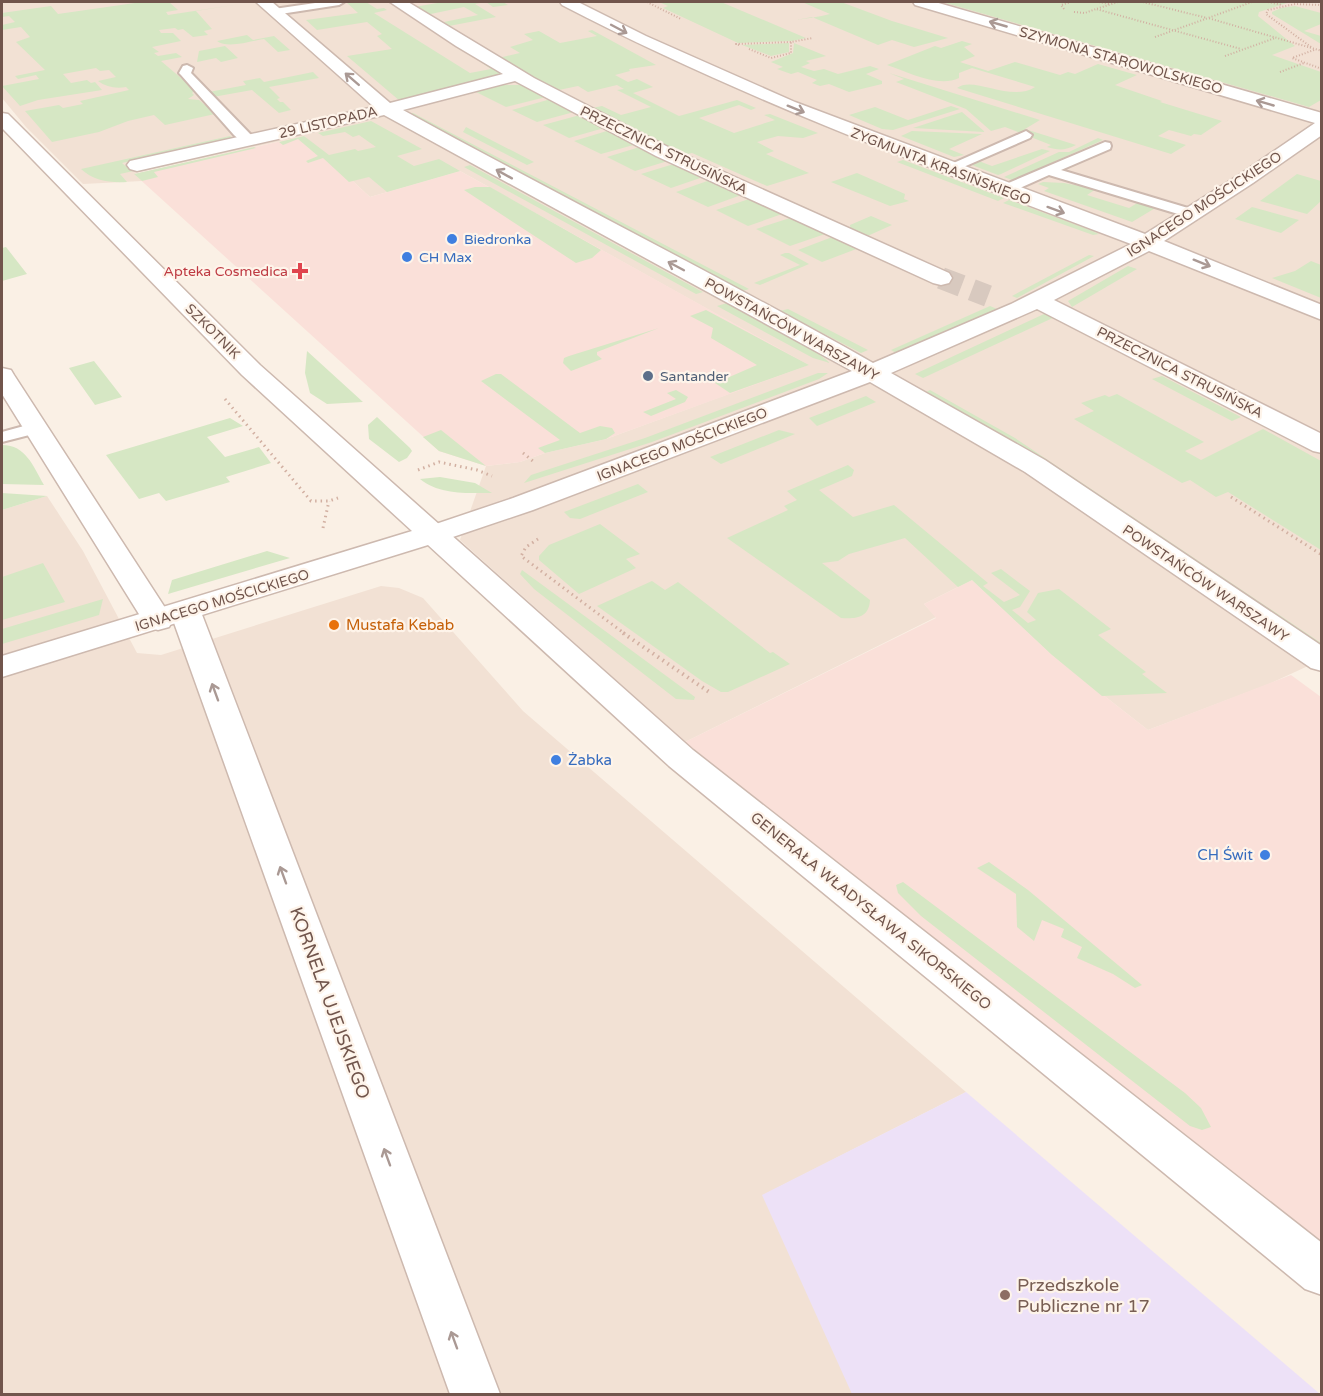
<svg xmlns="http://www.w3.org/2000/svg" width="1323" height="1396" font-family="'Varela Round',sans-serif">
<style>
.residential{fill:#f2e1d4}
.commercial{fill:#fae0d9}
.education{fill:#ede1f7}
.green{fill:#d6e7c4}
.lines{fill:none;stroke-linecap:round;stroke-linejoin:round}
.minor-tunnel{stroke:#d8c9bf;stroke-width:22;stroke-dasharray:22 11;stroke-linecap:butt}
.service-casing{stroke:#cdb9af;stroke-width:4}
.minor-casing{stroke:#cdb9af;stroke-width:3}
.tertiary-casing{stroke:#cdb9af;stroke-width:3}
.path-far2{stroke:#d2b0a2;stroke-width:2;stroke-dasharray:1 2;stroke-linecap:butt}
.path-far1{stroke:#d2b0a2;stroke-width:3;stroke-dasharray:1.5 4;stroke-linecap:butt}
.path{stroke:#d2b0a2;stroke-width:4;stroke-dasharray:1.5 4.5;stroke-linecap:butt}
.service{fill:#fff;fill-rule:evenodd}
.minor{fill:#fff;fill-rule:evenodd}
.tertiary{fill:#fff;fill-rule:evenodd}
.oneway{stroke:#aa9994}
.shop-dot{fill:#3f7fe0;stroke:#fef4ea;stroke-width:2}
.health-dot{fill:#e0444e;stroke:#fef4ea;stroke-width:2}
.service-dot{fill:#5c6f8a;stroke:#fef4ea;stroke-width:2}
.food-dot{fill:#e8710a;stroke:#fef4ea;stroke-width:2}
.education-dot{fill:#8d6e63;stroke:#fef4ea;stroke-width:2}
.labels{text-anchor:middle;stroke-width:4.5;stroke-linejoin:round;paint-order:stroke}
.far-street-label{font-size:14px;fill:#71554c;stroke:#fef4ea}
.far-shop-label{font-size:14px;fill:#366cbe;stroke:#fef4ea;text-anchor:start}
.far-health-label{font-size:14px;fill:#be3a42;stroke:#fef4ea;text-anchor:end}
.far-service-label{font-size:14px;fill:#4e5e75;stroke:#fef4ea;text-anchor:start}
.food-label{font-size:15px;fill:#c56008;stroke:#fef4ea;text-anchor:start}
.shop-label{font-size:15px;fill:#366cbe;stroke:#fef4ea;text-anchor:start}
.street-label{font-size:15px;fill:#71554c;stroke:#fef4ea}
.near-street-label{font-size:18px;fill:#71554c;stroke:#fef4ea}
.near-education-label{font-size:18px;fill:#785e54;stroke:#fef4ea;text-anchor:start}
</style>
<rect width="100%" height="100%" fill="#faf0e5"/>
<path class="residential" d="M2,2H1321V660L1269,684L1148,730L1052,655L972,580L924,604L936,617L685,742L460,540L486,466L520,462L545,453L606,439L808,365L460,171L370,197L304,136L135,173L142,181L83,184L26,127L2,98Z
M47,496L83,551L137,653L161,655L381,586L399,588L423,598L523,711L966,1092L763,1195L871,1394H2V510Z"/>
<path class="commercial" d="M304,136L370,197L460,171L809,365L606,439L545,453L520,462L486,466L439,451L134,174Z
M972,580L1052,655L1148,730L1291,675L1321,697V1248L685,742L936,618L924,604Z"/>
<path class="education" d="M966,1092L1320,1394H852L762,1195Z"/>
<path class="green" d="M142,2H169L178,10L166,12L168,15L240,4L196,11L212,29L204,31L208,35L193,37L183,29L178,30L175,28L159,30L161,33H173L181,41L152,47L159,52L154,53L158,56L176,53L182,57L161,61L195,90L192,93L194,95L188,99L199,100L215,114L165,125L154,115L128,121L99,132L52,142L25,111L59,105L63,108L83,104L80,101L129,90L126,87C116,89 106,87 98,81L116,77L109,70L100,71L96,68L63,74L71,83L87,80L91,83L95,82L102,90L38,100L20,106L2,86L39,79L36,75L18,79L15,76L45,70L16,42L30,37L21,27L2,30V25L15,22L9,16L2,17V13L51,6L58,14Z
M346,2H366L377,9L384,8L387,10L374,13L470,73L491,69L475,58L479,57L502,71L498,76L400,101L347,56L392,49L377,36L382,34L367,22L317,30L306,20L358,13Z
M443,2H503L508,5L493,7L486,2L475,4L496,17L449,26L444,22L478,15L464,7L426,15L414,7Z
M659,2H721L806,38L792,41L738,43L663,8L668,6Z
M802,2H841L892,21L948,38L914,47L892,40L878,45L812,17L796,20C807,18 819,17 830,14Z
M942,2H1290L1259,12L1258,16L1295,46L1272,55L1321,72V100L1309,107Z
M1295,6L1321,13V24L1304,31L1321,36V44L1272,14V12L1281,8Z
M592,30L656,65L629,69L630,71L615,75L628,82L637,79L653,87L633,93L679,116L737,100L756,108L751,110L739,105L699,118L734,133L775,120L764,115L770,114L818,133L803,138L778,136L757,142L774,151L766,154L809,173L767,186L692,153L680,156L592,108L602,106L621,115L651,107L617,90L624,89L617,85L588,92L578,86L554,91L498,58L520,53L510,47L533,40L524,34L539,31L560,43L597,36L588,31Z
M247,35L253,40L274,36L290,50L278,52L264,39C250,41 228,49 217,41Z
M962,41L972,44L964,47L975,56L960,62L988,71L1015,62L1060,75L1068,72L1075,74L1098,64L1137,75L1115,85L1162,101L1160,102L1222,121L1201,135L1194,134L1191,136L1169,130L1158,136L1186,145L1171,154L957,88C973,75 1011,103 1035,87L972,68L959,73V78C938,88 908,72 887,65L935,46L941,48Z
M789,43V52L771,56L742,45Z
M794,43L826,56L806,61L810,63L801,67L814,71L824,69L838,74L870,66L879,69L866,74L882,81V84L849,92L829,84L820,86L812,83L817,80L798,72L791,74L777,69L783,67L771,62L793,53Z
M225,46L238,58L221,62L216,58L197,62L199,51Z
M313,72L319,78L269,87L280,98L277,99L280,102H283L291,110L279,113L252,90L213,97L209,92L246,85L243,81L260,78L264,82Z
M889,73L1040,120L1025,129L1076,145C1066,150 1059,151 1047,147L1051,145L1005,127L991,131L966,109L896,82L904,79Z
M502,85H523L546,97L506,107L476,92Z
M551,99L574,112L537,122L512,110Z
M951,106L960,109L893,130L882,129L849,115L875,107L908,120Z
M962,112L985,132L913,128Z
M413,113L749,289L743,291L406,115Z
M580,115L604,128L569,138L543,125Z
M371,121L422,149L397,156L414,166L439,159L460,171L387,192L369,177L349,182L323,158L308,163L306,161L318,156L298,139L283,145L279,142L304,136L329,155L355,149L358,151L376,147L359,135L353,137L345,132L323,136L318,133Z
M466,127L534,162L527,165L463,132Z
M610,130L637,144L601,154L574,141Z
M912,131L982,134L949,149L964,155L954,157L901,136Z
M230,136L233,138L122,163L130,170L245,144L249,145L120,174L127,182C110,183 94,181 81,169Z
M1098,138L1103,140L1020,177L1012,180L1004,177L1059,152H1069Z
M643,146L671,160L635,171L607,157Z
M254,147L256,148L154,172L158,177L142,181L134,174Z
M1042,149L1050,151L1001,174L998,175L969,164L976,160L992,166Z
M903,160L1004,198L998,201L897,162Z
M677,163L706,176L671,188L641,174Z
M470,165L699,290L703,292L696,294L464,167Z
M857,173L905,194L904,199L909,201L890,206L831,182Z
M1297,174L1321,181V201L1307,214L1260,201Z
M713,179L744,194L708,207L676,192Z
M1043,182L1064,183L1096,189L1087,195L1129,208L1139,202L1157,207L1132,222L1044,191L1049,188L1038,184Z
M475,187H490L601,250L592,258L576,263L464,190Z
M752,198L785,213L748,226L716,210Z
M1009,200L1090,230L1099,234L1093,235L1003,203Z
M1252,207L1299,220L1281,233L1235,219Z
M871,216L892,225L863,238L851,232L850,225Z
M793,217L828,233L790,246L756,229Z
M835,236L859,248L822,262L798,250Z
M6,247L27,274L2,281V248Z
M785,253H789L809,264L760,285L754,283L800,265L780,255Z
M1089,255L1094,256L1017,298L1012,296Z
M1311,261L1321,265V298L1272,278L1295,271Z
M1128,266L1137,269L1072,307L1068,301Z
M727,303L819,354L830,363L813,358L717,306Z
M990,306L997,309L898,354L891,350Z
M788,309L868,350L861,353L780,311Z
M706,310L809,365L730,393L706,377L717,372L727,378L757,365L711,338L713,328L690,316Z
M1044,314L1057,316L923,378L915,374Z
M659,328L597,352V355L602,359L571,371L563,363L564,358L569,356Z
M307,351L363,402L327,404L310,393L305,373Z
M94,361L122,397L95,405L69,368Z
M818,373H828L819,379L652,442L524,483L531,475L645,438Z
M496,374H501L580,433L600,426L612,428L615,433L606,439L545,453L538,448L560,440L481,381Z
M1162,376L1241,417L1232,421L1152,379Z
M676,390L688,397L685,402L651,416L643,412L676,399L667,393Z
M930,390L1015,438L1321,643V652L924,393Z
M1117,394L1204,442L1185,451L1201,460L1263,429L1321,461V550L1228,492L1216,497L1190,480L1182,483L1074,419L1094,411L1081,403L1105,395L1109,397Z
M866,396L876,402L817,426L809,418Z
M377,417L410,448L412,451L407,458L399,462L369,439L368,425Z
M230,418L243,426L207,437L225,457L259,447L271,463L226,477L230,482L166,501L159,493L139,499L106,455Z
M441,430L486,466L439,451L423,437Z
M779,430L795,434L721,464L710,457Z
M2,445C26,445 33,466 44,485L2,484Z
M848,465L854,470L852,476L819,490L853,517L894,505L988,583L983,586L1004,602L1020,595L991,573L1001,569L1030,591L1020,607L1012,610L1028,623L1036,620L1027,612L1038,593L1059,589L1111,629L1098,635L1146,672L1142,674L1167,693L1102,696L1052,655L972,580L958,587L905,538L849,554L838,561L822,563L870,600C869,618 856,619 841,618L727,538L788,510L784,506L797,500L787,491Z
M440,477L475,483L492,493C468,493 439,495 420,479Z
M638,484L648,492L580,519L570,518L564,512Z
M2,493L47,496L2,510Z
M600,524L640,554L626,559L636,568L579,594L539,560V556L549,545Z
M267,551L290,558L168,594L172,580Z
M43,563L65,602L2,620V577Z
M522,570L695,697L694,700L676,699L534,589L520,574Z
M652,581L665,590L678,582L770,653L773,652L790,664L728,692H721L702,681L597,606Z
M103,599L99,615L2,644V629Z
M989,862L1028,890L1142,985L1135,988L1113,974L1077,958L1082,947L1061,937L1064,929L1042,920L1034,941L1017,927L1016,894L977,868Z
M903,882L1185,1093L1201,1108L1211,1127L1202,1130L1190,1126L921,916L898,893L896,885Z"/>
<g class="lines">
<path class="minor-tunnel" d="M941,278L988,296"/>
<defs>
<path id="service" d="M322,2H344L339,5L274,15L269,12L274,9Z
M187,65L193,68L191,73L253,137L254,140L253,143H243L234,135L181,75L179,73L183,66Z
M1026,131L1032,135L1030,138L952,172H942L940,169Z
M1105,142L1110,143L1111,146L1110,149L1061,170L1198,211L1200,214L1198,217H1188L1049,175L1009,193H999L997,190L999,187Z
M35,423L41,424L44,428L41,432L2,442V432Z"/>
<path id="minor" d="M256,2H272L390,103L503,74L456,46L390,2H408L534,78L670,148L949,273L952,278L949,283L941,285L933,283L656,156L515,81L403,110C559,196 718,275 873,363L1011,304L1131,244C938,171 745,100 562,5L560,2H578L646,36L795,102L1145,234L1239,175L1315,123L915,5L913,2H935L1322,113V135L1253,183L1164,241L1322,305V320L1149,251L1054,300L1322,434V453L1313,451L1037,309L891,373L1045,460L1322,646V671L1311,668L1025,472L870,382L533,510L444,540L434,543L424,540L420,534L424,528L513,498L852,371L384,115L137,171L130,169L127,165L130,161L374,107Z
M2,368L11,370L14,375L173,620L171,612L175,605L186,603L197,605L201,612L500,1394H450L173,620L169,627L158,630L147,627L2,394Z"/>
<path id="tertiary" d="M2,113L8,114L260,365L693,750L1322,1243V1295L1305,1289L669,766L428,545L2,677V656L412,531L242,375L2,128Z"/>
</defs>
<use href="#service" class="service-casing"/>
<use href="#minor" class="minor-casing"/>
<use href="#tertiary" class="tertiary-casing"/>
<path class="path-far2" d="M647,2L681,19
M1099,2L1109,4
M1118,2L1096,9L1241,49
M1143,2L1207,18
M1252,2L1208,18L1322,51
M1268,2L1282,5
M1064,9L1061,5L1071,2
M1074,12L1085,13L1096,9
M1155,37L1208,18
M739,45L736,44L791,42
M1311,47L1266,14L1268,10L1295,4L1322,5
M749,49L771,58L791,53V42L813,38
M1314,50L1292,58L1322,69
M1225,56L1275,38
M1280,72L1304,63"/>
<path class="path-far1" d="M225,399L311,501H329L338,498
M523,453L534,462
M418,470L439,462L477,470L492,476
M1231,497L1322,555
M323,528L329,501
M538,539L526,547L521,556L625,634"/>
<path class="path" d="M623,633L712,694"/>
<use href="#service" class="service"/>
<use href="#minor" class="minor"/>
<use href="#tertiary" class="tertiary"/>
</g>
<defs><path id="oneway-shaft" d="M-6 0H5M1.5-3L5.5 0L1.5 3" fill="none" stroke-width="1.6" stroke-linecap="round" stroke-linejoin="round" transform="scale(1.5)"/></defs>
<g class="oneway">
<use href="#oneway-shaft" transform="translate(998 24) rotate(-164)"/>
<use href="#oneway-shaft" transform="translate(619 29) rotate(28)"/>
<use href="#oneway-shaft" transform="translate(352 79) rotate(-139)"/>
<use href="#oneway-shaft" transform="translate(1265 103) rotate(-164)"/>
<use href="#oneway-shaft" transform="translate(796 109) rotate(22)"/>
<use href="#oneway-shaft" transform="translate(504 174) rotate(-151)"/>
<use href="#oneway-shaft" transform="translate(1056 210) rotate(20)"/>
<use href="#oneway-shaft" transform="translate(1202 263) rotate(22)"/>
<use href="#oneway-shaft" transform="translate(676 266) rotate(-152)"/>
<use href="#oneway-shaft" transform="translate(215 692) rotate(-110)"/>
<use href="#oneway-shaft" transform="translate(283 875) rotate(-110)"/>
<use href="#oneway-shaft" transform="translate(387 1157) rotate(-110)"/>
<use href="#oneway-shaft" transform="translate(454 1340) rotate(-110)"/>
</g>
<g class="shop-dot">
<circle cx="452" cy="239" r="6"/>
<circle cx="407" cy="257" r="6"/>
<circle cx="556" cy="760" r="6"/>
<circle cx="1265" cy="855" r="6"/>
</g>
<path class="health-dot" d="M297 262h6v6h6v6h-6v6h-6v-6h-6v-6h6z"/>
<circle class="service-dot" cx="648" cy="376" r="6"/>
<circle class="food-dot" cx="334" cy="625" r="6"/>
<circle class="education-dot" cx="1005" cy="1295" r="6"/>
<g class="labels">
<g class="far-street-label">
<text transform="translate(1121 60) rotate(16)" y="5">SZYMONA STAROWOLSKIEGO</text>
<text transform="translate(328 122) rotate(-13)" y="5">29 LISTOPADA</text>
<text transform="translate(664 150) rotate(26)" y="5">PRZECZNICA STRUSIŃSKA</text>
<text transform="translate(941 166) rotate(21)" y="5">ZYGMUNTA KRASIŃSKIEGO</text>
<text transform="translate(1204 204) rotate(-33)" y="5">IGNACEGO MOŚCICKIEGO</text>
<text transform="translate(792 329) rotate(29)" y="5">POWSTAŃCÓW WARSZAWY</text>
<text transform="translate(213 331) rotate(45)" y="5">SZKOTNIK</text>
<text transform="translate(1180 372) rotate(27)" y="5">PRZECZNICA STRUSIŃSKA</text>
<text transform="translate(682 444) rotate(-21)" y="5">IGNACEGO MOŚCICKIEGO</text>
<text transform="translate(1206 583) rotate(34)" y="5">POWSTAŃCÓW WARSZAWY</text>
<text transform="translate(222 600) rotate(-17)" y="5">IGNACEGO MOŚCICKIEGO</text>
</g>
<g class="far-shop-label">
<text x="464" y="244">Biedronka</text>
<text x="419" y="262">CH Max</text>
</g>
<g class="far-health-label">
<text x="288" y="276">Apteka Cosmedica</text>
</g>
<g class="far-service-label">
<text x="660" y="381">Santander</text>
</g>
<g class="food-label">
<text x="346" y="630">Mustafa Kebab</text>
</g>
<g class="shop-label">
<text x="568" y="765">Żabka</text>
<text x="1253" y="860" text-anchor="end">CH Świt</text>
</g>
<g class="street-label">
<text transform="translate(871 911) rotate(39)" y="5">GENERAŁA WŁADYSŁAWA SIKORSKIEGO</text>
</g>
<g class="near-street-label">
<text transform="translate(330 1003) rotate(70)" y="6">KORNELA UJEJSKIEGO</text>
</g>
<g class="near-education-label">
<text x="1017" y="1291">Przedszkole<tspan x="1017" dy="21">Publiczne nr 17</tspan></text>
</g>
</g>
<rect width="1323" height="1396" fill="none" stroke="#71554c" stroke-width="6"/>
</svg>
